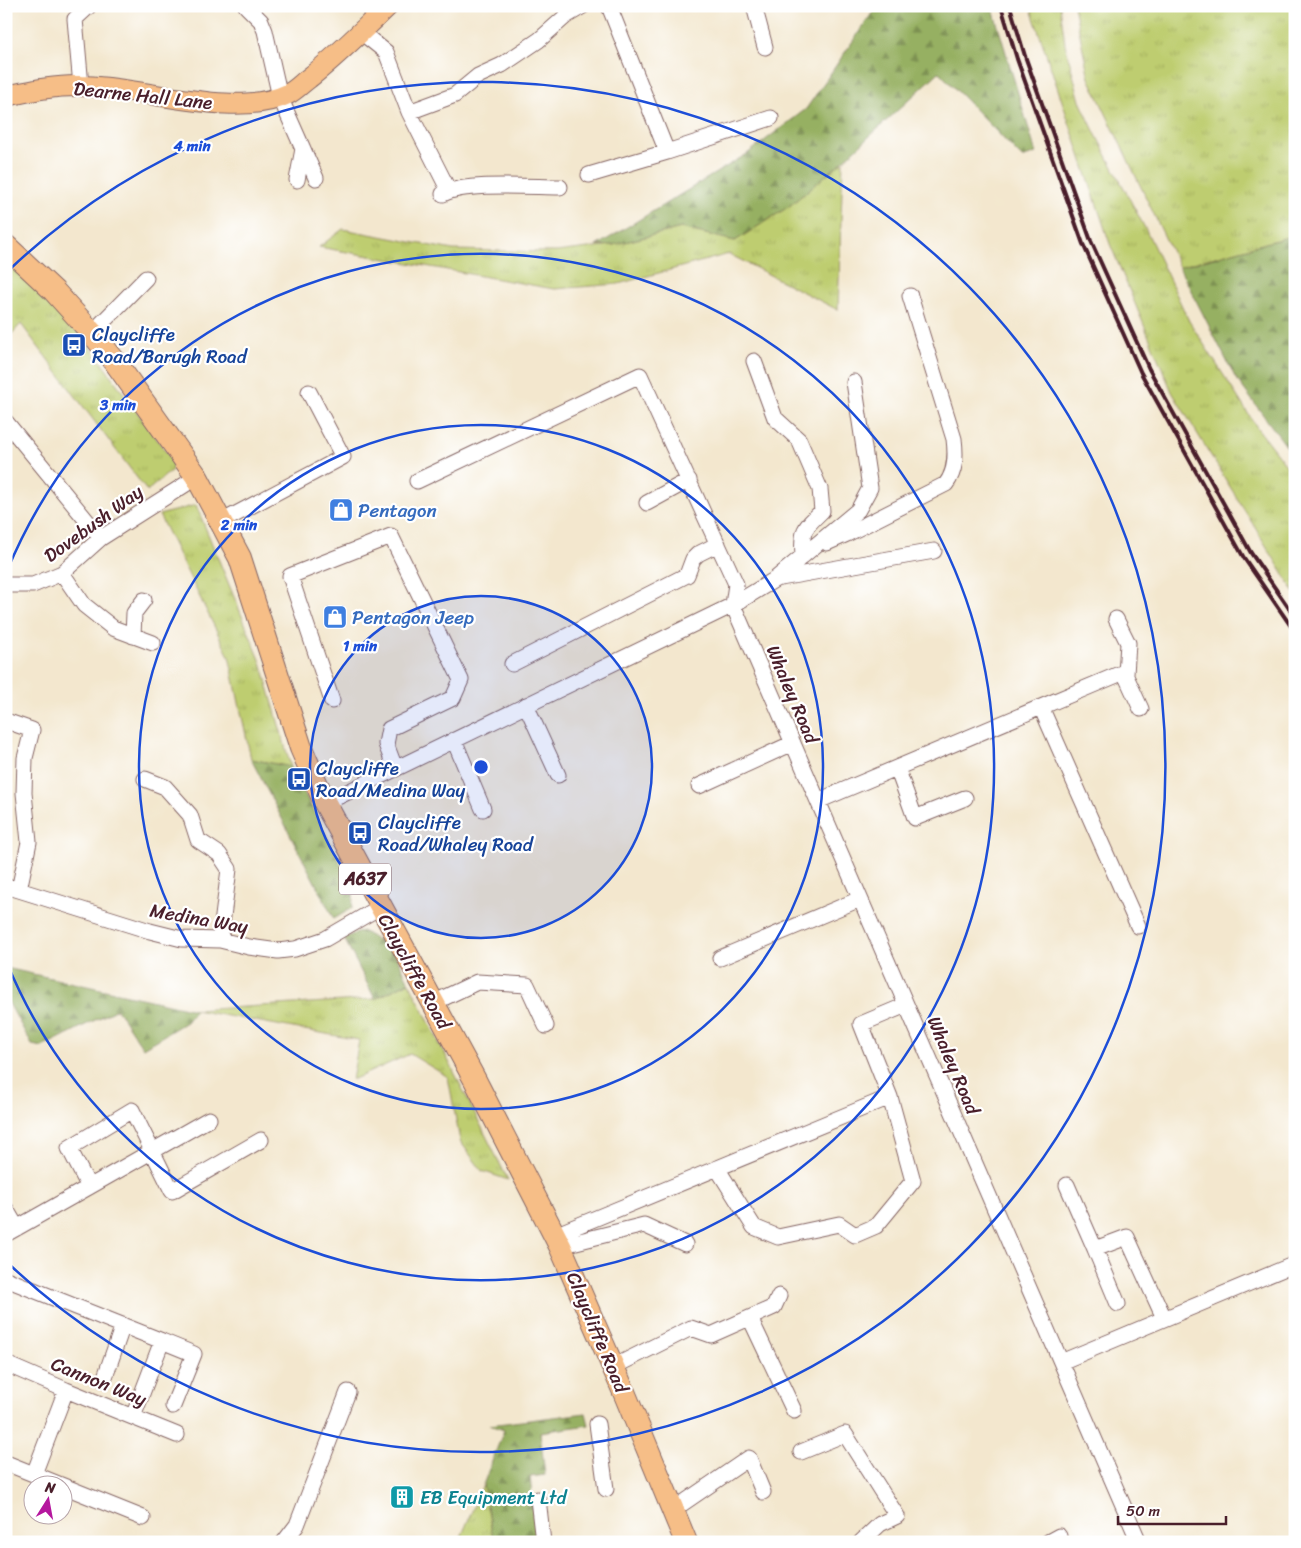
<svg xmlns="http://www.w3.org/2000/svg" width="1301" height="1548" font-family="Sriracha,sans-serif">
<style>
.grass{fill:url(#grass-tufts);stroke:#84764d}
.forest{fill:url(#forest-firs);stroke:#706846}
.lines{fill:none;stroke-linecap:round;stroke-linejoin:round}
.minor-casing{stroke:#856564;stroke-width:17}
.major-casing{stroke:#856564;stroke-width:22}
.highway-casing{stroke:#856564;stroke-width:24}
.minor{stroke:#fff;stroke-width:15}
.major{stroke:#f6be87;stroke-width:20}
.highway{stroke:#f6be87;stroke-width:22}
.rail{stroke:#4a1f2b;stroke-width:4}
.ring{fill:none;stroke:#1d4ed8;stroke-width:2.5}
.labels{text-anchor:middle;stroke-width:4.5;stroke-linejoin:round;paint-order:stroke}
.shield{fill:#fff;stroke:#80626b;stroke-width:1}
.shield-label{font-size:18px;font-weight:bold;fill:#4a1f2b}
.street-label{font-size:19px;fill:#4a1f2b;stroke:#fff}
.transit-label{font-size:19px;fill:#164399;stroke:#fff;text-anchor:start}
.shop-label{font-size:19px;fill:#366cbe;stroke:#fff;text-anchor:start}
.culture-label{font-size:19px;fill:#0d838f;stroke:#fff;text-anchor:start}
.centre{fill:#1d4ed8;stroke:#fff;stroke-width:2.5}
.ring-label{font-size:15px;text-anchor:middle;font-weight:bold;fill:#1d4ed8;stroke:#fff;stroke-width:4.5;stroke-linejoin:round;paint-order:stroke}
</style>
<defs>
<pattern id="grass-tufts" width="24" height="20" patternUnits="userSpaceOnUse" patternTransform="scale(1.25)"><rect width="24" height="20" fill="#becd6f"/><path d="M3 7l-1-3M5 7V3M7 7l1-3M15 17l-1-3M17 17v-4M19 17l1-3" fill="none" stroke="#a5b060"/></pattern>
<pattern id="forest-firs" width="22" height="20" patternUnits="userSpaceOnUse" patternTransform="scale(1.25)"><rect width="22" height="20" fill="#96b062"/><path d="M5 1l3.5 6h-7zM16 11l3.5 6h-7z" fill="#7c8f51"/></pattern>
</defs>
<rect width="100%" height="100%" fill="#fff"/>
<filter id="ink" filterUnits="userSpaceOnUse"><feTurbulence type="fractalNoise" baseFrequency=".02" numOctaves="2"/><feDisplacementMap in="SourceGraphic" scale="10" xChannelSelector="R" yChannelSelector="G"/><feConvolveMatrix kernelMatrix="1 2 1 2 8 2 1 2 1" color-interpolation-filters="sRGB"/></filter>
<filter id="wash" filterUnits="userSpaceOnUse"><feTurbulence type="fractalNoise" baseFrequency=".0096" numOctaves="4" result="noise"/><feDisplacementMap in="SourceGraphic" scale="20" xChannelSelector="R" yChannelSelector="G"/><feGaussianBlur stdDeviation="1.12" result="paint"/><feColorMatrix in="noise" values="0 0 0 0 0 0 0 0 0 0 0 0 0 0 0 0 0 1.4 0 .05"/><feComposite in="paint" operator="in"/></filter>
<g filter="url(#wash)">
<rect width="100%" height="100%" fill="#f3e7ce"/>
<path class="grass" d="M1030,6H1060L1065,44L1080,101L1095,133L1147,232L1189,321L1258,429L1295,477V593L1172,392L1110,244Z
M1074,6H1295V235L1179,267L1089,78Z
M843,161L838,310L729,254L618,284L554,289L319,247L343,229L453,250L556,252L613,245L681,228L735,241L788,207Z
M6,258L49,297L90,347L172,460V470L147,491L21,324L6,340Z
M196,505L261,662L291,767L251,759L229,656L159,515Z
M409,982L508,1180L482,1171L460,1141L448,1077L410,1054L352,1080L359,1040L195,1010L375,999Z
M483,1485L494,1542H459Z"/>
<path class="forest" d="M877,6H992L1036,153L1022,158L939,72L843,161L788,207L735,241L681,228L613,245L596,246L747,154L806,109Z
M1295,235V458L1235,377L1179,267Z
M251,759L291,767L354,889L352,908L334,919Z
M362,931L393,949L409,982L375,999L344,938Z
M6,968L195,1010L186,1022L143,1048L117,1009L42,1047L32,1045L6,998Z
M586,1413L589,1425L540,1432L545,1475L530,1477L537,1542H494L483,1485L504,1430L489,1425Z"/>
</g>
<g filter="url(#ink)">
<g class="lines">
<defs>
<path id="minor" d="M246,6L261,21L265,31L280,97L303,149L297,180
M609,6L667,152
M754,6L765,47
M361,32L386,52L409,112L455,95L478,76L502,65L539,40L566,16L583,6
M81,86L75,19L89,6
M409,112L449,191
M303,149L316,178
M589,175L667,152L771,118
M443,194C466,182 531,187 560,187
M92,333L146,278
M754,361L775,418L799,440L820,489L822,511C804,528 801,530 803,556
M6,422L101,538
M417,481L640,375L736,584L733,605L1139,1542
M647,503L689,480
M221,522L343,457L309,392
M827,543L847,534L946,484C956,471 956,455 954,439L910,296
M62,573L84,605L113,628L153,643
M775,579L934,551
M6,585H33L62,573L101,538L197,477
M1116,619L1128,643L1126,674L1124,672
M133,636L134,613L144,600
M512,664L687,575L693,559L698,554L718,544
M332,701L290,576L391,536L461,680L453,698L389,729L386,744L395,768
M526,705L558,775
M1041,707L1138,926
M6,721L32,730L25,758L24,793L29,842L19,890
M454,740L483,809
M897,768L915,818L965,798
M145,779L165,787L190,815L198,840L219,854L229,869L220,940
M699,786L793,743
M818,801L1124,672L1141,709
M325,803L733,605L774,580L858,510L870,488L854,382
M6,886L150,931L182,939L220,940L249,947L278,951L295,949L325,939L380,907
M720,958L860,899
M433,1003L477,982L527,985L546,1026
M717,1168L754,1227L778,1237L839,1224L855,1235L876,1226L913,1181L890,1097
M1067,1185L1095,1249
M89,1187L69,1148L132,1110L172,1191L261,1140
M6,1209L17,1228
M6,1234L209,1119
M555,1235L890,1097L861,1024L906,1005
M560,1246L644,1225L685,1244
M6,1279L162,1341L133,1417
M1118,1304L1095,1249L1127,1237L1164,1318
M750,1318L794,1411
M162,1341L194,1354L173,1406
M1061,1362L1295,1264
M6,1364L66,1390L177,1435
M613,1367L691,1328L711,1335L774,1307L779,1296
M104,1380L123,1325
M597,1424L606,1489
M801,1452L845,1434L897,1516L880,1524L861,1542
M6,1463L143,1518
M34,1474L66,1390
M538,1499L543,1542
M673,1510L749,1458L763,1492
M284,1542L297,1525L348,1392
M1048,1542L1059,1536"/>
<path id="major" d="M6,96C30,91 57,85 81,86C140,86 235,120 288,94C296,90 302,83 309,78C337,56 362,31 388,6"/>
<path id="highway" d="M6,246L54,291L92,333L113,359L197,477L240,558L301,748L325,803L475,1080L560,1246L624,1392L686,1542"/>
</defs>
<use href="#minor" class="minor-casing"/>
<use href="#major" class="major-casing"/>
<use href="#highway" class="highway-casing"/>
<use href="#minor" class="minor"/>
<use href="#major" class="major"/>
<use href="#highway" class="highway"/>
<path class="rail" d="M1001,6L1017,59L1083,244L1141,373L1244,558L1295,632
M1010,6L1025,56L1091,241L1149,369L1251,553L1295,617"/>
</g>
</g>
<circle cx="481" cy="767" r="171" fill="#1d4ed8" fill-opacity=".12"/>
<g class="ring">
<circle cx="481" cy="767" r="171"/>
<circle cx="481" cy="767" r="342"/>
<path d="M7 571A513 513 0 1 1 7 963"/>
<path d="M9 270A685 685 0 1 1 9 1264"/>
</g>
<defs>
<symbol id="bus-square" viewBox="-11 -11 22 22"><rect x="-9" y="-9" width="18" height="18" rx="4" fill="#1a4fb4" stroke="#fff"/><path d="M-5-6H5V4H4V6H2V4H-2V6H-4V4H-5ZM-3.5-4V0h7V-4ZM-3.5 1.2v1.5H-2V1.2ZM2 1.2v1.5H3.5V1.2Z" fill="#fff"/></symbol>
<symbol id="shop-square" viewBox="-11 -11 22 22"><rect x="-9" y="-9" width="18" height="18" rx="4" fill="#3f7fe0" stroke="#fff"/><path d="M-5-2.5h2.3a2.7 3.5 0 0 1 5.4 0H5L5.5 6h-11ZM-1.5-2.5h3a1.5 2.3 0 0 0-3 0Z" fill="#fff"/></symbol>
<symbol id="building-square" viewBox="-11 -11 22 22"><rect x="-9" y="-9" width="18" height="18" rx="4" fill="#0f9aa8" stroke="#fff"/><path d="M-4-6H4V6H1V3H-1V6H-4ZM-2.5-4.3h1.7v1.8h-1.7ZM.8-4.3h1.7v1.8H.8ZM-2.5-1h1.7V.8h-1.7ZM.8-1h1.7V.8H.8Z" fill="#fff"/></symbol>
</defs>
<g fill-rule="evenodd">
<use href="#bus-square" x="60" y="331" width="28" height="28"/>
<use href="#shop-square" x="327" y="496" width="28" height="28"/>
<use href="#shop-square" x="321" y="603" width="28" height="28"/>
<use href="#bus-square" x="285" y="765" width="28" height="28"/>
<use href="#bus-square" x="346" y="819" width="28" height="28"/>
<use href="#building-square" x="388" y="1483" width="28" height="28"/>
</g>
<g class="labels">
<rect class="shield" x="339" y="863.5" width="52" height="31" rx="4"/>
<g class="shield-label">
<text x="365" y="885">A637</text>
</g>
<g class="street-label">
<text transform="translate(143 95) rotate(6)" y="7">Dearne Hall Lane</text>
<text transform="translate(93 523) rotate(-36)" y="7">Dovebush Way</text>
<text transform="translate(793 694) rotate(67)" y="7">Whaley Road</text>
<text transform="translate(199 918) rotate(10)" y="7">Medina Way</text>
<text transform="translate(415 971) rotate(61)" y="7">Claycliffe Road</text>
<text transform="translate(954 1065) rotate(67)" y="7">Whaley Road</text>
<text transform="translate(598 1332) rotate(67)" y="7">Claycliffe Road</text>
<text transform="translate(99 1381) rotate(22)" y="7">Cannon Way</text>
</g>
<g class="transit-label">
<text x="92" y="341">Claycliffe<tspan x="92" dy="22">Road/Barugh Road</tspan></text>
<text x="316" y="775">Claycliffe<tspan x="316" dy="22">Road/Medina Way</tspan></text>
<text x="378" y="829">Claycliffe<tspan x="378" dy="22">Road/Whaley Road</tspan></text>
</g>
<g class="shop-label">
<text x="358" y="517">Pentagon</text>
<text x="352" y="624">Pentagon Jeep</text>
</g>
<g class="culture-label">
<text x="420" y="1504">EB Equipment Ltd</text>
</g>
</g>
<circle cx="481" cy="767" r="8" class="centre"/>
<g class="ring-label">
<text x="192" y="151">4 min</text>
<text x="118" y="410">3 min</text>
<text x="239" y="530">2 min</text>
<text x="360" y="651">1 min</text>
</g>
<rect width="1301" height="1548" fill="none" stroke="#fff" stroke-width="25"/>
<g transform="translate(48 1500) rotate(11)"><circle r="24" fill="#ffffff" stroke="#b7a5aa"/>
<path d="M0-4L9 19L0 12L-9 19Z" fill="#b5179e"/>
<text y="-8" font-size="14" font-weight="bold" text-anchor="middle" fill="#4a1f2b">N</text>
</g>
<path d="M1118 1516v8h108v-8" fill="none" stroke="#4a1f2b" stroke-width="2.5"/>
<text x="1126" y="1516" font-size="15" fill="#4a1f2b" stroke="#ffffff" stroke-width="4" paint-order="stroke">50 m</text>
</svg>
